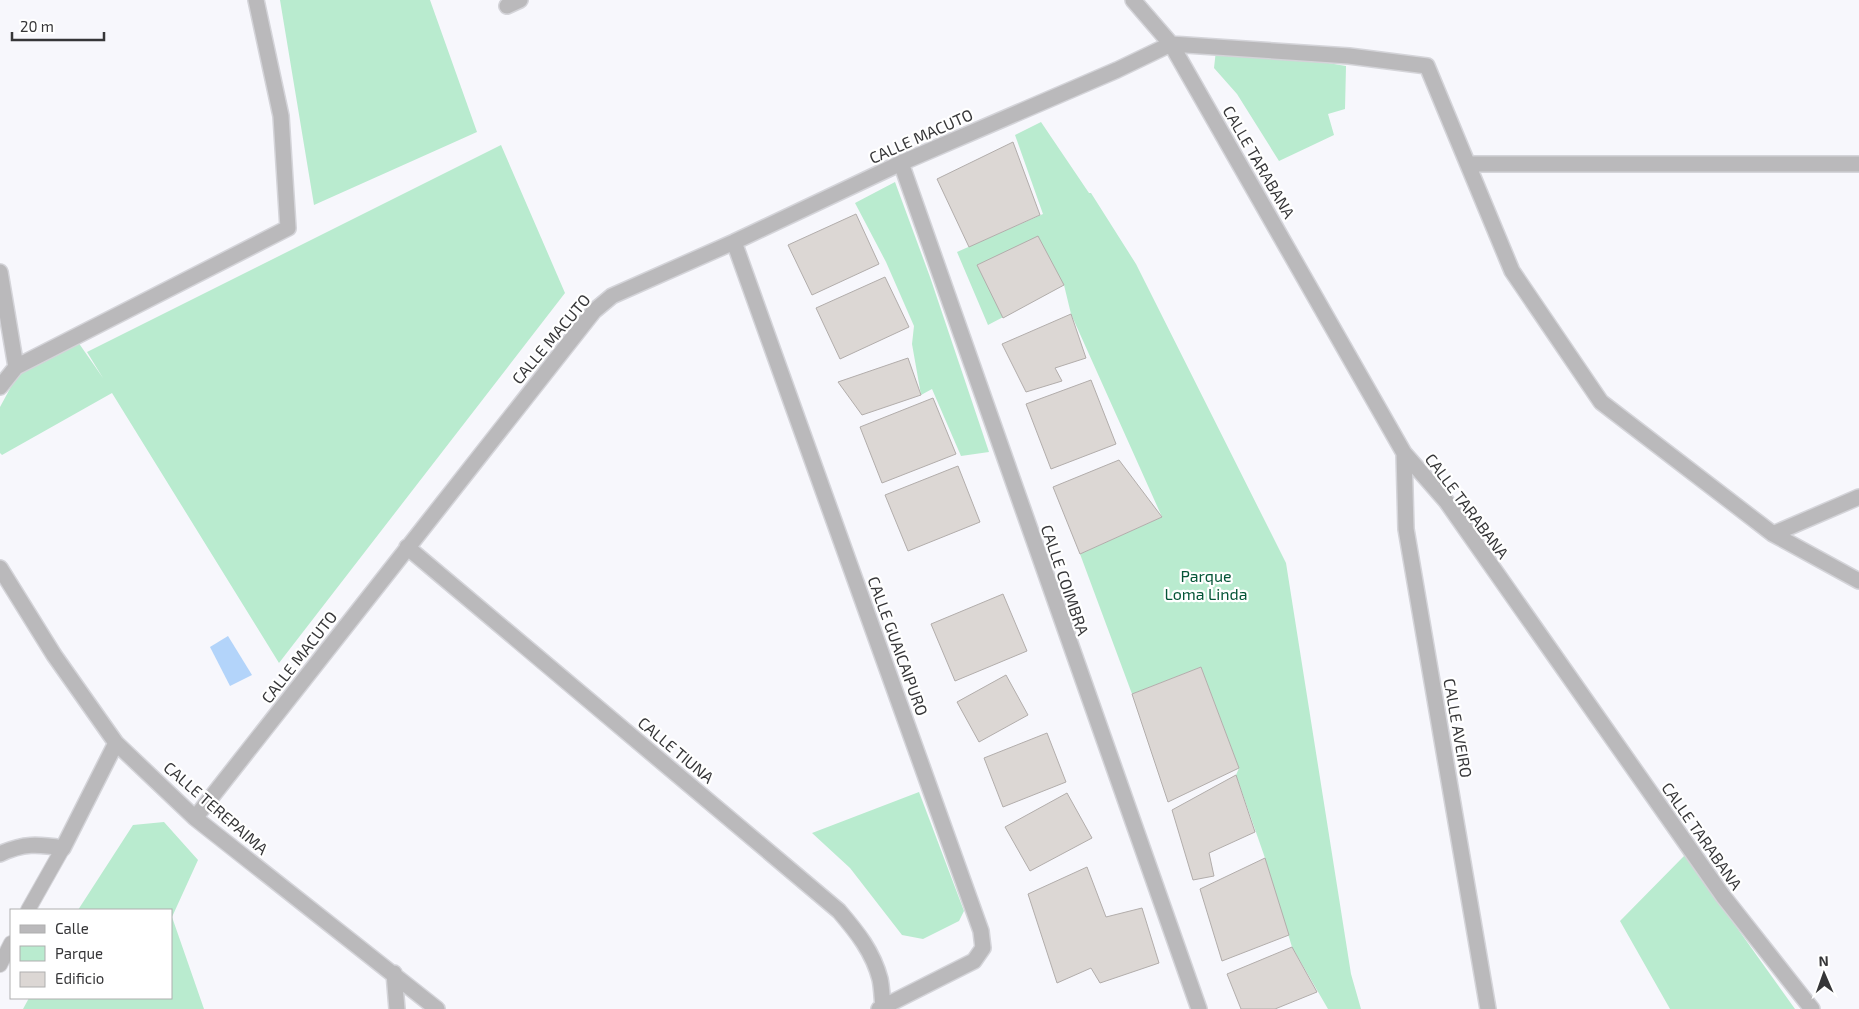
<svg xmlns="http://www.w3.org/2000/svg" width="1859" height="1009" font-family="'Exo 2',sans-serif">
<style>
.green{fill:#b9ebcf}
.water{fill:#b3d4fa}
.building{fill:#dcd7d4;stroke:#b2adab}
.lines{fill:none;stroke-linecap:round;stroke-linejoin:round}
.lane-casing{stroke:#d4d4d9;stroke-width:16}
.street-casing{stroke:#d4d4d9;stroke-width:18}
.lane{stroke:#bab9bb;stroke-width:14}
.street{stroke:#bab9bb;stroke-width:15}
.labels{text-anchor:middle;stroke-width:4.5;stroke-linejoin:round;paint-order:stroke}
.street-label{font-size:16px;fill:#363638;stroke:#fff}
.park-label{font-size:16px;fill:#055537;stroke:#fff}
</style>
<rect width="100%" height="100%" fill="#f7f7fc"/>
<path class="green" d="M280,0H430L477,132L314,205Z
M1216,50L1316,61L1346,66L1345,109L1328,114L1334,135L1279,161L1237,94L1214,68Z
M1041,122L1089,193H1091L1136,264L1286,563L1351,974L1361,1009H1328L1292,947L1265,858L1236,775L1239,768L1201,667L1132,694L1080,554L1162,517L1071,314L1064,285L988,325L957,252L1043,214L1015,135Z
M501,145L565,293L279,663L112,393L2,455L0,453V407L19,372L78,342L103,378L87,352Z
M895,182L930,277L989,452L961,456L932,389L921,395L912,344L914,326L886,262L855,203Z
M919,792L964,911L959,921L923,939L902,935L850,868L812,833Z
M164,822L198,860L172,917L204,1009H23L29,998H171V910H78L133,825Z
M1685,855L1795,1009H1670L1620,921Z"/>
<path class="water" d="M228,636L252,675L230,686L210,647Z"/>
<path class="building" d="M1013,142L1040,215L969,247L937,179Z
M856,214L879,264L812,295L788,245Z
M1038,236L1064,285L1003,318L977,265Z
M885,277L909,327L840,359L816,308Z
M1071,314L1086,358L1055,368L1062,381L1026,392L1002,344Z
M908,358L921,395L862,415L838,382Z
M1091,380L1116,444L1051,469L1026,404Z
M933,398L956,454L882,483L860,427Z
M1119,460L1162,517L1080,554L1053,487Z
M958,466L980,522L908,551L885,495Z
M1003,594L1027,651L955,681L931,624Z
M1201,667L1239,768L1168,802L1132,694Z
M1006,675L1028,715L979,742L957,702Z
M1047,733L1066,782L1003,807L984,758Z
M1236,775L1255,832L1209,853L1214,876L1193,880L1172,810Z
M1067,793L1092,838L1030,871L1005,827Z
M1265,858L1289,935L1222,961L1200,889Z
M1087,867L1106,917L1142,908L1159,963L1100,983L1091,968L1057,983L1028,894Z
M1292,947L1317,992L1275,1009H1241L1227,974Z"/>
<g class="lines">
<defs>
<path id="lane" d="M28,910L63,848
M0,965L11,943"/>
<path id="street" d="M1133,0L1171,44L1404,453L1446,501L1723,896L1812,1009
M507,6L520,0
M1171,44L1349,56L1427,66L1512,271L1601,402L1773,534L1859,581
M901,163L1199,1009
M1468,164H1859
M734,242L981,931L983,948L974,961L879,1009
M0,272L16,367L0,387
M16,367L288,228L281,116L256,0
M1404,453L1406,529L1488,1009
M1773,534L1859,497
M407,547L839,911C857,932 873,952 880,979C882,988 882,998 883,1007
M0,568L54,655L116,743L195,818L437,1009
M195,818L594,311L612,296L734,242L901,163L1117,70L1171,44
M0,854C23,843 38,844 63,848L116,743
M394,973L397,1009"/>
</defs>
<use href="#lane" class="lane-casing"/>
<use href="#street" class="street-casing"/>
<use href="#lane" class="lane"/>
<use href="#street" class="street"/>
</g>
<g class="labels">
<g class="street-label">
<text transform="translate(921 136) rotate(-24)" y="6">CALLE MACUTO</text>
<text transform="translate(1259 162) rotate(60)" y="6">CALLE TARABANA</text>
<text transform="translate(551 339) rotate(-50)" y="6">CALLE MACUTO</text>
<text transform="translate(1467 506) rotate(53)" y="6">CALLE TARABANA</text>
<text transform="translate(1065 580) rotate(71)" y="6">CALLE COIMBRA</text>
<text transform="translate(898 646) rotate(70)" y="6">CALLE GUAICAIPURO</text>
<text transform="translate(299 657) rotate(-52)" y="6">CALLE MACUTO</text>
<text transform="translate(1458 728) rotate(80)" y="6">CALLE AVEIRO</text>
<text transform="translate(676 750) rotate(40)" y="6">CALLE TIUNA</text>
<text transform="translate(216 808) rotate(41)" y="6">CALLE TEREPAIMA</text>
<text transform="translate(1702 836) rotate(55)" y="6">CALLE TARABANA</text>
</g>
<g class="park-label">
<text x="1206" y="582">Parque<tspan x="1206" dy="18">Loma Linda</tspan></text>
</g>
</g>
<rect x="10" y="909" width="162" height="90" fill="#ffffff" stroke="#afafaf"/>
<rect x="20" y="925" width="25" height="8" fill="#bab9bb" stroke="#afafaf"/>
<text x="55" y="934" font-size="15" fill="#363638">Calle</text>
<rect x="20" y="946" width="25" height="15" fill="#b9ebcf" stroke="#afafaf"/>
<text x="55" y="959" font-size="15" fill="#363638">Parque</text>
<rect x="20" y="972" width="25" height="15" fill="#dcd7d4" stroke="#afafaf"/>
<text x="55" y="984" font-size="15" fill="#363638">Edificio</text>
<g transform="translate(1824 974) rotate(358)" stroke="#ffffff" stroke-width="4" paint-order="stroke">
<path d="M0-4L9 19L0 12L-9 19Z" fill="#363638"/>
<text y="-8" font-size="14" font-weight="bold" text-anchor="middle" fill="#363638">N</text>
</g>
<path d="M12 32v8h92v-8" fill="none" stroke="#363638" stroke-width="2.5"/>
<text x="20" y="32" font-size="15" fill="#363638" stroke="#ffffff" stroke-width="4" paint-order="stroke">20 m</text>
</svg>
